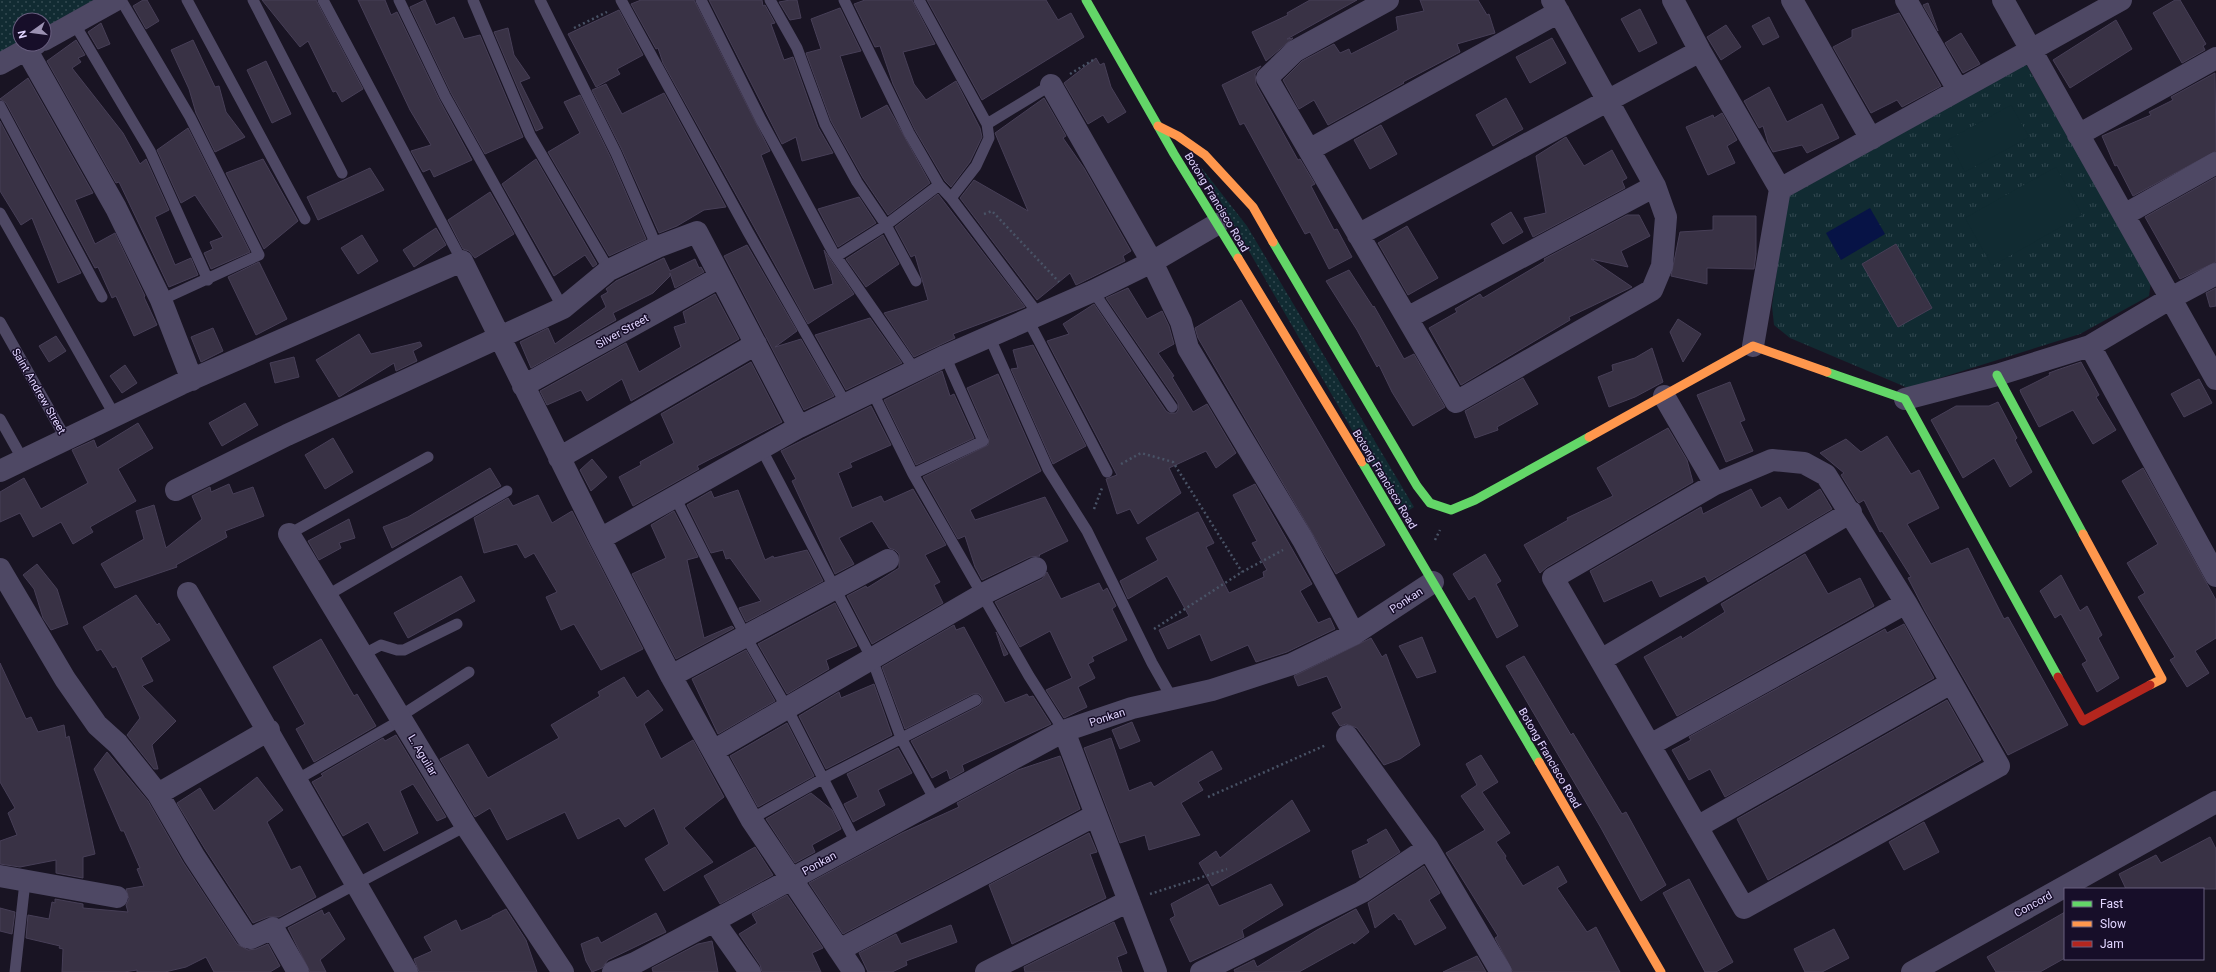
<svg xmlns="http://www.w3.org/2000/svg" width="2216" height="972" font-family="Roboto,sans-serif">
<style>
.grass{fill:url(#grass-dots)}
.park{fill:url(#park-tufts)}
.garden{fill:#112b32}
.water{fill:#071346}
.building{fill:#393245;stroke:#473f57}
.lines{fill:none;stroke-linecap:round;stroke-linejoin:round}
.path{stroke:#495366;stroke-width:2.5;stroke-dasharray:2 3;stroke-linecap:butt}
.lane{stroke:#4e4864;stroke-width:11}
.street{stroke:#4e4864;stroke-width:22}
.fast{stroke:#63d668;stroke-width:9}
.slow{stroke:#ff974d;stroke-width:9}
.jam{stroke:#b3261e;stroke-width:9}
.labels{text-anchor:middle;stroke-width:3;stroke-linejoin:round;paint-order:stroke}
.street-label{font-size:11px;fill:#e1d5ff;stroke:#170e29}
</style>
<defs>
<pattern id="grass-dots" width="8" height="8" patternUnits="userSpaceOnUse"><rect width="8" height="8" fill="#112b32"/><path d="M2 2h.1M6 6h.1" fill="none" stroke="#334951" stroke-width="1.8" stroke-linecap="round"/></pattern>
<pattern id="park-tufts" width="24" height="20" patternUnits="userSpaceOnUse"><rect width="24" height="20" fill="#112b32"/><path d="M3 7l-1-3M5 7V3M7 7l1-3M15 17l-1-3M17 17v-4M19 17l1-3" fill="none" stroke="#334951"/></pattern>
</defs>
<rect width="100%" height="100%" fill="#191423"/>
<path class="grass" d="M0,0H94L44,28V20H20V42L0,53Z
M1200,166L1247,226L1414,507L1401,515Z"/>
<path class="park" d="M2026,64L2151,281L2149,296L2080,334L1908,388L1790,338L1774,325L1772,306L1787,196Z"/>
<path class="garden" d="M2011,105L2029,137L1965,172L1948,140Z
M2056,167L2082,215L1992,266L1965,218Z"/>
<path class="water" d="M1870,208L1885,234L1841,260L1826,233Z"/>
<path class="building" d="M143,0H147L159,21L146,29L133,6Z
M262,0H316L363,89L342,102L336,91L333,92L308,41L300,47Z
M358,0H385L391,15L397,12L439,99L472,160L434,177L430,169L423,172L411,151L431,145L410,110Z
M425,0L436,25L454,17L464,39L480,35L523,137L485,154L451,93L410,7Z
M641,0H694L770,151L761,155L814,290L833,284L824,250L854,294L808,324L663,63L658,48L656,49L631,4Z
M709,0H762L763,6L765,5L775,23L771,24L784,60L793,57L818,127L833,153L802,161L796,137L782,144Z
M790,0H797L801,18L790,20L779,2Z
M865,0H912L935,44L903,52L914,84L926,100L956,81L980,128L982,137L970,162L951,187L945,181L915,130L893,84L880,46L875,47L854,4Z
M927,0H1046L1058,20L1071,13L1084,37L982,100Z
M1310,0H1357L1287,39L1293,38L1266,61L1252,32L1288,15L1287,13Z
M1420,0H1478L1487,15L1489,14L1495,33L1457,44L1460,52L1403,82L1404,83L1328,125L1314,100L1299,109L1283,80L1302,61L1334,44L1340,53L1349,49L1351,54L1398,30L1396,17L1424,11Z
M2175,0H2180L2206,44L2203,46L2205,50L2182,63L2153,13Z
M1928,3L1938,31L1923,5Z
M840,8L861,51L840,56L861,119L887,105L930,183L888,215L863,178L831,121L806,53L821,49L811,19Z
M1640,9L1657,43L1639,52L1621,19Z
M619,10L643,55L617,69L620,74L596,87L568,34Z
M1899,13L1941,86L1902,107L1897,100L1871,113L1833,47L1852,37V30Z
M1769,17L1779,37L1763,45L1752,26Z
M2116,20L2132,49L2070,88L2053,60Z
M101,23L110,44L98,49L88,32Z
M1726,25L1741,47L1721,60L1707,37Z
M508,28L514,55L530,78L520,82L543,128L536,131L494,32Z
M1961,33L1980,64L1963,73L1945,43Z
M1552,38L1566,63L1530,83L1516,57Z
M76,40L85,55L78,58L81,62L72,68L123,133L140,164L146,159L169,210L155,217L175,265L191,258L198,275L169,287L119,182L116,183L47,61Z
M193,40L215,87L219,86L226,112L245,137L215,152L196,113L189,89L171,50Z
M1096,58L1100,65L1104,63L1111,87L1126,112L1108,123L1103,115L1088,124L1064,83Z
M266,61L291,114L272,123L247,70Z
M1261,66L1255,74L1256,84L1298,160L1300,159L1315,184L1311,186L1334,230L1337,229L1352,257L1329,269L1310,232L1305,234L1244,123L1240,125L1222,85Z
M2215,73L2216,151L2133,196L2117,165L2115,166L2102,136L2151,115L2149,112L2173,100L2171,97Z
M28,78L93,193L75,200L95,244L115,233L145,296L144,297L157,325L134,336L116,296L112,298L98,267L95,268L6,103L0,99Z
M606,84L622,114L664,93L726,207L704,210L677,226L659,233L622,150L592,90Z
M1769,87L1787,122L1822,104L1839,138L1807,153L1802,145L1773,152L1768,143L1763,126L1759,128L1744,101Z
M580,95L610,156L646,239L609,256L548,152L580,133L564,102Z
M1044,98L1066,136L1063,138L1084,168L1131,251L1123,256L1125,261L1076,285L1070,273L1037,300L960,198L974,180L1028,211L995,133Z
M1506,98L1523,129L1493,146L1476,115Z
M1722,113L1737,140L1727,146L1735,163L1708,175L1686,127L1713,115L1714,118Z
M0,121L81,273L58,283L32,218L21,225L0,191Z
M1381,125L1397,154L1370,169L1354,140Z
M188,128L250,252L211,269L204,253L213,249L210,242L223,237L195,195L181,203L157,150Z
M1566,137L1584,166L1612,150L1627,178L1622,181L1625,188L1533,237L1524,218L1546,213L1536,156Z
M263,159L298,221L264,249L226,173Z
M536,159L597,264L593,267L585,255L554,276L502,184Z
M370,168L384,190L318,220L307,197Z
M2216,177V262L2180,279L2145,217Z
M490,192L514,234L475,258L469,251L463,249L448,220Z
M938,194L1025,307L953,334L955,338L914,357L884,313L928,300L915,255L911,257L895,227Z
M859,197L876,223L838,247L818,209Z
M1511,212L1523,232L1503,244L1491,224Z
M1627,215H1639L1650,236L1621,251L1628,267L1591,259L1632,287L1569,317L1570,320L1461,385L1429,328L1457,312L1455,309L1480,294L1483,298L1545,261L1544,259Z
M1713,216H1756V254L1754,269L1707,268V284L1671,276L1680,232L1713,230Z
M1407,226L1438,278L1408,295L1378,243Z
M436,228L446,245L414,267L403,250Z
M362,235L378,261L358,274L341,248Z
M883,235L899,264L866,287L846,259Z
M1896,244L1932,308L1898,327L1862,264Z
M747,245L797,331L775,347L801,339L834,396L804,410L724,256Z
M664,258L670,271L695,259L699,268L701,267L704,272L675,288L670,273V276L653,293L613,313L616,320L531,368L520,342L548,328L555,344L606,307L601,296L608,292L606,289L616,281Z
M259,262L287,319L256,335L228,277Z
M1349,270L1373,307L1374,306L1404,359L1414,354L1445,407L1413,426L1392,392L1379,365L1377,367L1357,330L1326,281Z
M1128,288L1147,319L1162,311L1169,326L1174,344L1158,353L1174,376L1172,377L1193,412L1207,404L1236,453L1216,468L1206,451L1169,468L1181,493L1138,524L1130,509L1117,514L1106,479L1117,475L1047,341L1069,334L1063,324L1094,304L1166,411L1169,413H1176L1178,410V403L1106,298Z
M2216,288V306L2210,307L2206,293Z
M715,294L739,339L631,401L622,379L587,401L581,390L547,405L540,391L626,343L639,372L681,347L674,327L686,323L683,312Z
M1241,300L1385,545L1336,574L1198,338L1195,328Z
M870,318L902,363L846,390L815,335Z
M1678,319L1701,334L1683,362L1670,332Z
M213,328L223,351L201,362L191,337Z
M359,334L371,354L420,342L422,346L413,351L417,361L396,371L394,363L339,397L316,360Z
M56,336L66,351L49,362L39,346Z
M1033,345L1086,446L1053,464L1011,369L1018,368L1013,350Z
M1652,348L1663,382L1635,397L1609,407L1598,377L1613,371L1612,365L1635,358Z
M294,357L299,377L275,383L270,363Z
M751,362L782,422L697,466L699,469L633,506L619,477L641,465L640,462L674,443L661,414Z
M2081,362L2099,395L2096,397L2116,430L2093,444L2073,410L2039,427L2021,393L2020,390L2050,375L2049,373L2057,370Z
M125,365L137,383L122,393L110,376Z
M942,371L950,396L954,394L974,438L916,465L884,400Z
M998,374L1041,471L970,510L975,520L1045,497L1068,541L1039,555L1040,556L1030,557L982,580L975,567L965,536L958,539L923,477L988,445L989,438L967,388Z
M1523,378L1538,404L1497,427L1498,430L1475,438L1465,411Z
M2199,379L2212,403L2184,417L2171,394Z
M1730,382L1745,420L1740,422L1753,451L1726,462L1697,395Z
M1998,402L2017,438L2015,440L2032,472L2010,487L1994,458L1963,478L1931,420L1956,406H1989Z
M245,403L258,425L222,446L209,423Z
M871,406L891,445L850,463L852,467L838,473L852,508L881,496L884,502L913,489L946,545L925,555L940,582L934,585L943,603L872,644L847,596L866,586L867,588L899,568V554L895,550L889,548L872,521L839,538L854,564L835,574L792,481L796,479L781,451Z
M138,423L153,448L118,469L136,501L90,527L93,532L73,544L61,522L33,537L20,513L0,522V492L24,478L41,509L88,483L72,450L94,440L97,448Z
M1668,428L1687,460L1693,482L1547,567L1540,573L1524,545L1568,520L1567,518L1613,496L1597,468Z
M1887,436L1911,474L1919,470L1939,508L1907,524L1931,564L1968,548L2004,619L2008,617L2068,725L2008,755L1925,611L1908,578L1911,577L1882,531L1880,532L1864,500L1859,503L1857,501L1841,475L1844,473L1820,453L1846,439L1861,452Z
M333,438L353,472L325,489L305,455Z
M592,459L607,477L591,491L580,470Z
M490,468L501,486L392,548L383,527L408,517Z
M2143,468L2216,600V638L2195,651L2209,673L2187,687L2170,660L2175,657L2138,597L2145,593L2127,563L2158,544L2122,481Z
M229,484L233,494L253,487L264,516L225,531L227,537L176,565L177,567L115,588L101,564L144,539L136,511L154,505L166,548L202,519L192,496L210,487L211,492Z
M1255,484L1312,584L1300,591L1318,623L1330,618L1335,629L1287,652L1256,662L1248,645L1211,661L1200,634L1168,649L1159,630L1189,616L1167,576L1128,599L1120,581L1158,560L1146,538L1198,512L1214,543L1206,547L1229,593L1264,577L1263,572L1267,570L1252,543L1257,541L1233,495Z
M1751,489L1761,508L1780,497L1788,510L1820,489L1832,509L1708,582L1705,576L1660,597L1652,580L1604,602L1590,571L1701,507L1703,514Z
M738,490L765,560L773,556L774,558L807,550L823,581L746,622L739,608L761,601L730,558L726,559L723,550L711,553L687,505L711,491L714,498Z
M538,495L552,523L572,511L643,649L601,670L574,624L561,630L546,597L557,592L534,553L525,558L517,544L484,553L474,518L508,498L513,506Z
M674,511L698,557L687,560L704,638L732,626L734,628L676,659L632,574L666,558L651,525Z
M349,519L355,538L339,543L341,548L319,560L308,541Z
M1485,554L1501,581L1496,584L1518,626L1497,638L1475,596L1469,600L1453,574Z
M1805,554L1828,594L1860,578L1874,606L1677,716L1644,657L1681,636L1682,639L1725,612L1721,604Z
M37,564L57,589L68,624L51,630L43,618L34,589L23,575Z
M1047,572L1061,599L1099,583L1103,591L1107,588L1116,606L1112,609L1127,640L1092,657L1094,661L1088,664L1095,678L1078,687L1087,707L1064,718L1046,690L1072,678L1050,631L1020,647L995,602L1042,579Z
M2061,575L2080,611L2087,606L2102,635L2098,638L2119,678L2097,692L2082,664L2087,661L2061,614L2055,618L2040,591Z
M461,576L475,601L408,638L394,613Z
M136,595L157,625L159,623L170,640L141,658L153,681L142,686L176,721L152,745L158,769H154L127,735L140,718L116,666L113,668L101,649L97,651L83,627Z
M835,603L857,646L826,660L829,669L787,694L758,644Z
M1904,624L1934,678L1725,797L1710,769L1689,780L1672,750L1691,740L1689,737L1885,629L1887,633Z
M954,625L956,630L964,627L1005,703L1027,694L1029,697L1033,696L1051,724L962,765L964,771L950,779L947,770L932,778L911,741L979,706L982,703V697L979,694H973L905,729L882,667Z
M996,632L1008,654L1004,656Z
M1422,637L1436,672L1417,678L1399,646Z
M1371,638L1382,657L1386,654L1420,745L1400,759L1384,765L1357,728L1346,724L1340,726L1332,713L1342,708L1327,676L1298,686L1294,676Z
M321,639L354,696L357,694L376,726L314,762L296,729L305,724L273,667Z
M746,650L775,701L718,734L692,679Z
M1524,656L1571,735L1573,733L1622,814L1626,812L1666,885L1641,901L1601,828L1506,666Z
M0,663L26,719L31,717L38,732L64,725L66,738L69,736L95,854L83,857V878L56,873V860L20,867L0,864V841L17,835L8,813L15,808L0,782Z
M624,677L637,698L648,690L663,710L644,724L661,759L693,740L724,797L684,828L713,862L664,891L645,859L669,844L654,808L625,827L619,818L578,839L565,812L507,840L490,808L475,817L440,759L468,744L488,778L559,738L551,725L600,696L598,692Z
M874,684L892,735L826,769L799,716L839,692L841,698Z
M1947,700L1981,760L1768,880L1737,819Z
M1132,722L1140,741L1120,749L1112,730Z
M787,723L814,776L758,807L730,756Z
M396,735L446,817L437,821L413,784L400,791L418,833L384,851L368,822L343,836L312,782L323,776L321,774L383,738L385,741Z
M1111,738L1129,791L1151,782L1154,787L1212,751L1222,769L1198,782L1203,790L1181,803L1200,835L1149,850L1145,835L1120,843L1084,748Z
M898,748L912,773L878,790L885,805L853,822L844,804L858,797L847,774Z
M107,752L148,801L183,862L237,944L248,950L256,949L268,944L280,966L270,972H214L206,957L186,967L165,972H137V970L124,972H62L63,949L59,948L60,946L26,938L28,915L49,919L52,902L55,903V899L83,904V908L128,912L126,905L129,899L126,889L144,886L137,869L140,868L124,831H121L94,769Z
M1481,755L1498,782L1482,792L1510,833L1496,842L1506,856L1505,858L1523,886L1558,866L1567,882L1557,888L1587,932L1596,927L1620,972H1513L1495,938L1498,936L1446,853L1485,830L1461,796L1477,785L1466,764Z
M1060,756L1080,809L843,934L809,883L902,833L959,807L957,803L1018,770Z
M257,777L283,810L267,822L291,870L300,866L316,897L279,917H268L253,923L205,849L177,803L200,788L214,811Z
M811,793L832,810L841,829L812,845L815,852L795,863L766,819Z
M1292,800L1310,831L1212,886L1199,863L1216,851L1220,858Z
M1924,822L1939,852L1904,870L1889,842Z
M1386,829L1400,852L1360,878L1352,851L1369,843L1367,840Z
M1089,833L1097,852L1090,854L1106,898L1012,944L989,885Z
M2210,837L2216,849V889H2126L2119,874L2156,855L2161,863Z
M755,847L773,875L720,904L704,876Z
M1424,866L1440,893L1429,900L1446,928L1415,945L1401,919L1399,920L1394,913L1375,928L1368,903Z
M1689,879L1733,962L1716,972H1705L1663,893Z
M1208,884L1219,906L1271,884L1283,905L1242,930L1244,937L1190,962L1170,919L1175,916L1171,904Z
M787,895L823,948L812,953L821,972H762L760,965L739,934L757,923L752,914Z
M0,908L15,912L12,934L0,931Z
M506,909L526,940L537,972H419L414,959L432,951L424,937L456,920L461,931L492,917V916Z
M1356,909L1369,932L1354,944L1353,942L1299,972H1235L1234,970L1254,960L1257,967L1317,930Z
M322,910L324,915L329,912L345,939L320,960L326,972H310L288,928Z
M2065,912V958L2040,972H1996L1987,957Z
M656,913L666,932L608,960L602,968L592,972L586,961L581,944L598,937L601,943Z
M1114,922L1127,953L1117,957L1122,972H1025L1024,967Z
M951,925L957,942L906,961L907,965L892,972H868L859,953L896,934L901,944Z
M1834,929L1849,958L1822,972H1805L1794,949Z
M712,941L718,972H653L652,968L698,944Z
M1477,956L1486,972H1443Z"/>
<g class="lines">
<path class="path" d="M574,28L607,12
M1070,74L1093,60
M984,214L992,211L1059,282
M1121,464L1141,453L1173,462L1242,572
M1094,509L1102,488
M1435,540L1440,530
M1154,629L1242,572L1283,550
M1208,797L1326,745
M1150,894L1227,869"/>
<path class="lane" d="M121,0L190,117L259,255L161,300
M187,0L305,219
M253,0L342,173
M323,0L462,261
M399,0L445,96L563,308
M473,0L530,135L609,270
M540,0L616,153L657,247
M621,0L748,232L846,404
M701,0L761,120L833,252L915,370
M770,0L797,48L825,124L857,182L886,225L916,281
M844,0L909,133L939,185L951,198L1039,315
M919,0L987,124L989,138L976,166L951,198
M74,23L150,151L208,280
M0,106L102,297
M987,124L1051,85
M0,213L115,416
M837,256L886,225L939,185
M1093,291L1172,407
M1027,318L1107,472
M0,322L66,439
M989,336L1048,469L1087,531L1152,663L1173,700
M872,391L913,474L1029,676L1064,731
M0,419L23,460
M761,448L872,659L901,738L935,800
M913,474L983,441L945,356
M675,497L746,637L787,708L856,843
M289,534L428,457
M326,596L507,491
M362,655L381,645L397,650H404L457,624
M399,717L469,672
M298,779L401,720
M751,819L824,778L976,700
M273,928L466,826
M15,972L25,882"/>
<path class="street" d="M1388,0L1295,51L1267,78L1456,402L1652,290L1662,266L1666,217L1655,186L1552,0
M1673,0L1700,51L1780,189L1753,346
M1792,0L1871,139
M1906,0L1958,90
M2003,0L2216,379
M44,40L116,0
M26,49L116,208L161,300L192,380
M0,64L36,44
M1051,85L1152,262L1181,322L1188,348L1303,540L1354,634
M2078,135L2216,58
M1309,150L1559,12
M1780,189L2121,0
M2124,215L2216,163
M1358,235L1700,51
M1407,318L1655,186
M2090,346L2216,576
M523,386L720,277
M1664,396L1715,484
M1905,399L1997,375L2090,346L2171,298L2216,274
M559,458L756,344
M1772,460L1804,463L1826,475L1906,603L1999,766L1744,908L1553,578L1715,484Z
M0,471L181,384L462,261L600,539L671,676L751,819L854,972
M176,490L287,435L563,308L609,270L657,247L697,232L799,427
M289,534L466,826L563,972
M600,539L799,427L945,356L1093,291L1152,262L1217,224
M0,569L65,679L97,725L118,744L158,794L194,856L247,937L251,938L273,928L298,972
M188,593L407,972
M1601,660L1851,512
M671,676L888,560
M1064,731L1156,972
M1347,736L1428,848L1501,972
M1650,745L1906,603
M713,751L983,594L1036,568
M158,794L269,730
M1697,827L1951,683
M0,876L117,897
M714,921L750,972
M839,950L1096,815
M613,972L635,963L714,921L1064,731L1132,708L1212,690L1292,664L1354,634L1433,582
M986,972L1129,901
M1201,972L1362,892L1428,848
M1912,972L2216,802"/>
<path class="fast" d="M1086,0L1174,154L1238,258
M1273,242L1417,486L1430,503L1451,510L1475,500L1589,437
M1827,372L1905,399L2058,677
M1997,375L2083,534
M1362,462L1539,762"/>
<path class="slow" d="M1158,126L1178,136L1205,155L1253,207L1273,242
M1238,258L1362,462
M1589,437L1753,346L1827,372
M2083,534L2162,679L2150,685
M1539,762L1661,972"/>
<path class="jam" d="M2058,677L2083,721L2150,685"/>
</g>
<g class="labels">
<g class="street-label">
<text transform="translate(1217 202) rotate(59)" y="4">Botong Francisco Road</text>
<text transform="translate(622 331) rotate(-29)" y="4">Silver Street</text>
<text transform="translate(39 391) rotate(60)" y="4">Saint Andrew Street</text>
<text transform="translate(1385 479) rotate(59)" y="4">Botong Francisco Road</text>
<text transform="translate(1406 600) rotate(-33)" y="4">Ponkan</text>
<text transform="translate(1107 717) rotate(-18)" y="4">Ponkan</text>
<text transform="translate(423 755) rotate(59)" y="4">L. Aguilar</text>
<text transform="translate(1550 758) rotate(60)" y="4">Botong Francisco Road</text>
<text transform="translate(819 863) rotate(-29)" y="4">Ponkan</text>
<text transform="translate(2033 904) rotate(-29)" y="4">Concord</text>
</g>
</g>
<rect x="2064" y="888" width="140" height="72" fill="#170e29" stroke="#685e7f"/>
<rect x="2072" y="901" width="20" height="6" fill="#63d668" stroke="#685e7f"/>
<text x="2100" y="908" font-size="12" fill="#e1d5ff">Fast</text>
<rect x="2072" y="921" width="20" height="6" fill="#ff974d" stroke="#685e7f"/>
<text x="2100" y="928" font-size="12" fill="#e1d5ff">Slow</text>
<rect x="2072" y="941" width="20" height="6" fill="#b3261e" stroke="#685e7f"/>
<text x="2100" y="948" font-size="12" fill="#e1d5ff">Jam</text>
<g transform="translate(32 32) rotate(256)"><circle r="19" fill="#170e29" stroke="#685e7f"/>
<path d="M0-3L7 15L0 10L-7 15Z" fill="#9b91b2"/>
<text y="-6" font-size="11" font-weight="bold" text-anchor="middle" fill="#e1d5ff">N</text>
</g>
</svg>
